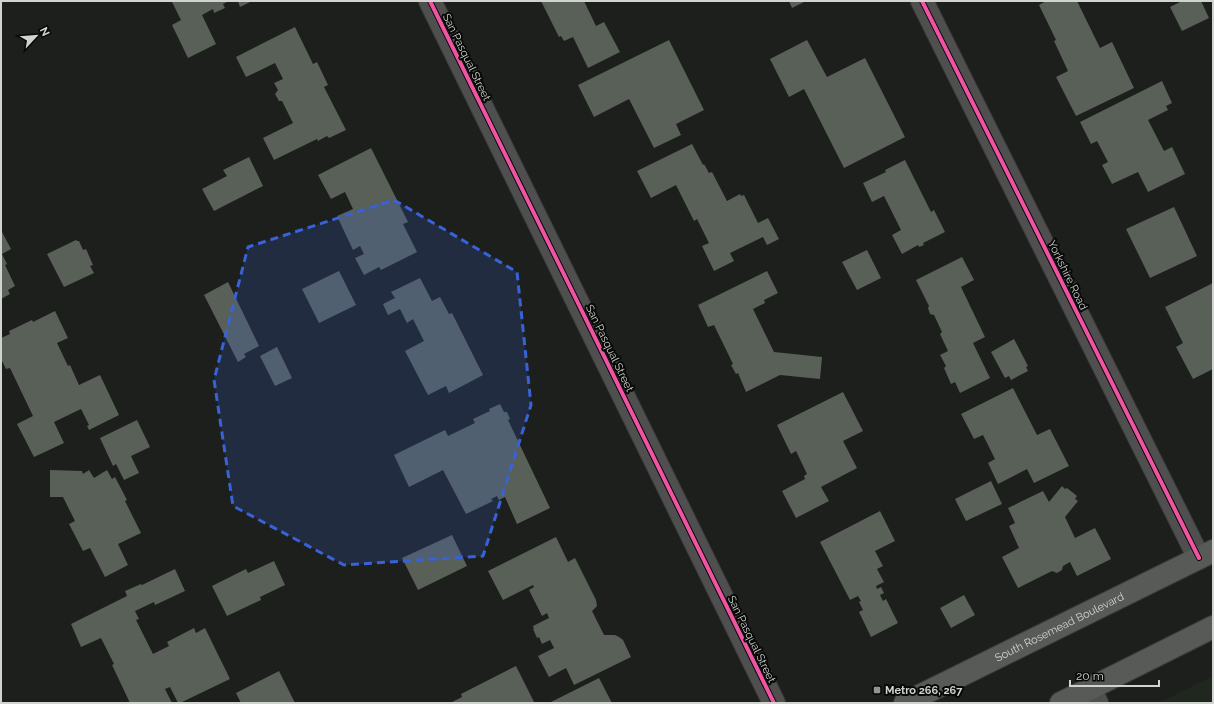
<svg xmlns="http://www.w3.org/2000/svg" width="1214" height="704" font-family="Raleway,sans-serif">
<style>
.built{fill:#20271f}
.building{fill:#586057}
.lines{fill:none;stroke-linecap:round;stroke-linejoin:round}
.minor-casing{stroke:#3a3b3a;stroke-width:24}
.major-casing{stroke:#3a3b3a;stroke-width:24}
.minor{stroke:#4f4f4f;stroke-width:22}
.major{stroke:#585a58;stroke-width:22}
.cycleway-casing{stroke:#070907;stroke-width:6}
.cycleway{stroke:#f153a3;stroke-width:4}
.marked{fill:#3862d7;fill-opacity:0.2;stroke:#3862d7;stroke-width:3;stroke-dasharray:8 5;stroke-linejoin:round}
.poi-dot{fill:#929491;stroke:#070907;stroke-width:1.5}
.labels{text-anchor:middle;stroke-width:4;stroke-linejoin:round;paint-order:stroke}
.street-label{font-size:11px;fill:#d1d3d0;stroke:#070907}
.poi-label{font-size:11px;font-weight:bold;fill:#d1d3d0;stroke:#070907;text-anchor:start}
</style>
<rect width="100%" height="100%" fill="#1d1f1c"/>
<path class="built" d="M1213,676V703H1159Z"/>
<path class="building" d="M174,1H229L223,4L225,8L214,13L213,9L202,15L216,44L188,58L172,25L181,20L172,2Z
M238,1H252L240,7Z
M541,1H584L596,26L604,22L620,52L588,68L573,37L564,41L561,36L559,37Z
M789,1H806L792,8Z
M1046,1H1077L1100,48L1112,42L1134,88L1076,116L1056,77L1068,71L1054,41L1056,40L1039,5Z
M1182,1H1201L1209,18L1182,31L1170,7Z
M295,27L313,64L317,62L328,85L324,87L346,130L329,138L327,136L318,141L317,139L274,160L263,138L293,123L282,101H279L275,94L278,90L274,83L283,79L275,63L246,77L236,57Z
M669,40L704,110L676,124L681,135L654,148L629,99L594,117L578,85Z
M807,40L827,77L865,58L905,137L844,168L804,89L789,97L770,59Z
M1162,81L1172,103L1166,106L1168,110L1148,120L1164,151L1172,147L1185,174L1148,192L1138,172L1112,184L1102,165L1108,162L1097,141L1091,144L1080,122Z
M692,144L703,165L704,164L709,173L712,172L727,201L740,194L741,196L744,195L758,223L768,218L779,239L767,245L763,237L730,253L734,261L714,271L702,246L709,243L697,219L694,221L676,185L651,198L637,171Z
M371,148L408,222L403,224L417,252L381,270L379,267L364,275L355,258L364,254L360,246L353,250L337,216L353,209L345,192L331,199L318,175Z
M249,157L263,186L214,211L202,189L227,176L223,170Z
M905,160L931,212L934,210L945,232L923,243L924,245L919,247L918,245L902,254L892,235L901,230L884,196L872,202L863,183L886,172L885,170Z
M1174,207L1197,256L1150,278L1126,229Z
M1,230L11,249L2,254L7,264L5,265L15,286L8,290L10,294L1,299Z
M76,240L77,241H79L83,250L86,249L93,265L90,266L94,273L64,287L47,254Z
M867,250L881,278L857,290L842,262Z
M962,257L974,280L961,287L985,337L973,343L990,378L960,393L955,382L951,384L944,368L946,366L940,355L948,351L940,334L942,332L934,315L930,314L928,308L929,306L916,280Z
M339,271L356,305L319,323L302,289Z
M767,271L778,293L764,300L765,303L753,309L774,352L822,357L820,379L780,375L746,392L738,373L736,374L731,365L733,364L714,325L708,327L698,305Z
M420,278L432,301L440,297L449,314L452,313L483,375L449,393L446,386L428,395L405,351L424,341L413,319L407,323L400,309L388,315L383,304L395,298L391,292Z
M228,282L259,346L244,354L246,357L238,362L204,295Z
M1213,283V369L1193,379L1176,347L1183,343L1165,307Z
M55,311L68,338L57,343L68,366L70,365L79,385L100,375L119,415L89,430L87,426L89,425L81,409L54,422L64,443L34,457L17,424L33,416L10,368L6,369L1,359V338L10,334L9,331L32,320L33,322Z
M1014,339L1028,366L1026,367L1028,371L1011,380L1009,376L1005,378L991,352Z
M277,347L292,378L275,386L260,356Z
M1013,388L1037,435L1050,429L1069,466L1034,483L1027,469L998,484L988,463L995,459L983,435L974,439L961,414Z
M843,392L863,431L843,441L857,468L821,487L829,501L796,518L782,491L805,479L804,476L807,474L796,451L791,454L777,425Z
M500,404L504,412H507L510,419L508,420L550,508L517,524L505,497L499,500L497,496L491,499L493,501L466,514L443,470L409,487L394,455L445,430L448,436L475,423L473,419L490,411L489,409Z
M137,420L150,447L131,456L139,473L124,480L116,464L113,466L100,438Z
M50,470L82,471L83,474L89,470L94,478L107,470L112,479L115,477L127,500L125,501L141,533L118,544L128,565L105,577L90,548L83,551L69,524L75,521L63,497H50Z
M991,481L1002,504L966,521L955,499Z
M1062,486L1065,489L1067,488L1077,496L1075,499L1078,501L1065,517L1075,538L1095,528L1111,559L1077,576L1070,562L1063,566L1062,570L1057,573L1052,571L1018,588L1002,557L1019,548L1009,526L1015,523L1008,508L1043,491L1049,502Z
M880,511L895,541L875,551L883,566L877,569L884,582L876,586L877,589L881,587L884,593L880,595L883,601L886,599L898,623L871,637L859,612L863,610L859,602L861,601L858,596L850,600L820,542Z
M452,535L467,566L418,590L402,558Z
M556,537L568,562L575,558L596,600L597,606L592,611L604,635H615L619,637L623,640L631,657L574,685L566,668L549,677L538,656L554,648L550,640L542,644L539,637L537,638L533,629H534L533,626L549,618L547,613L542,616L529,590L534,587L533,585L503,600L488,571Z
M274,561L285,585L260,597L261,600L227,616L212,586L246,569L248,573Z
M175,569L185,591L155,605L154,602L135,611L139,619L136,620L153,654L169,646L167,642L194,628L196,633L205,628L230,679L180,703H178L170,687L165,689L172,703H130L112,665L114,664L101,638L81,647L71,624L127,596L125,591L141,584L142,585Z
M964,595L975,615L951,628L940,608Z
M516,666L534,702L532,703H450L462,697L461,694Z
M279,671L295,703H241L236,693Z
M599,678L612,703H549Z"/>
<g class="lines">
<defs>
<path id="minor" d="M430,1L774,703
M922,1L1199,558
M1090,689L1097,703"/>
<g id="major">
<path id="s1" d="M905,703L1213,551"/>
<path d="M1061,703L1213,627"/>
</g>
</defs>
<use href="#minor" class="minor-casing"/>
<use href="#major" class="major-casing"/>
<use href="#minor" class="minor"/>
<use href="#major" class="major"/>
<defs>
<path id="cycleway" d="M430,1L774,703
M922,1L1199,558"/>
</defs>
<use href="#cycleway" class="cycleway-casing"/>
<use href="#cycleway" class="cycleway"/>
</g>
<path class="marked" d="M394,200L517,272L531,405L483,556L344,565L233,506L214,380L248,247Z"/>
<rect class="poi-dot" x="873" y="686" width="8" height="8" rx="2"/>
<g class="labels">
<g class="street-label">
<text transform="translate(467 57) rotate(64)" y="4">San Pasqual Street</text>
<text transform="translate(1068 275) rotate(64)" y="4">Yorkshire Road</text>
<text transform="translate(610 348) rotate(64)" y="4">San Pasqual Street</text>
<text dy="4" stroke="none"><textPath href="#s1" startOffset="172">South Rosemead Boulevard</textPath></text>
<text transform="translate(752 639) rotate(64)" y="4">San Pasqual Street</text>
</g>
<g class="poi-label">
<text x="885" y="694">Metro 266, 267</text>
</g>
</g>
<rect width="1214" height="704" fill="none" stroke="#d1d3d0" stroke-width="4"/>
<g transform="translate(36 36) rotate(64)" stroke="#070907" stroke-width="3" paint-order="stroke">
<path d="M0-3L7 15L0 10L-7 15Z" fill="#d1d3d0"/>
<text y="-6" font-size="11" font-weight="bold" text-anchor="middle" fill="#d1d3d0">N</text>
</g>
<path d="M1070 680v6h89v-6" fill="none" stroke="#d1d3d0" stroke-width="2"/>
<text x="1076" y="680" font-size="12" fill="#d1d3d0" stroke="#070907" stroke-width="3" paint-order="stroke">20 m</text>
</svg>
